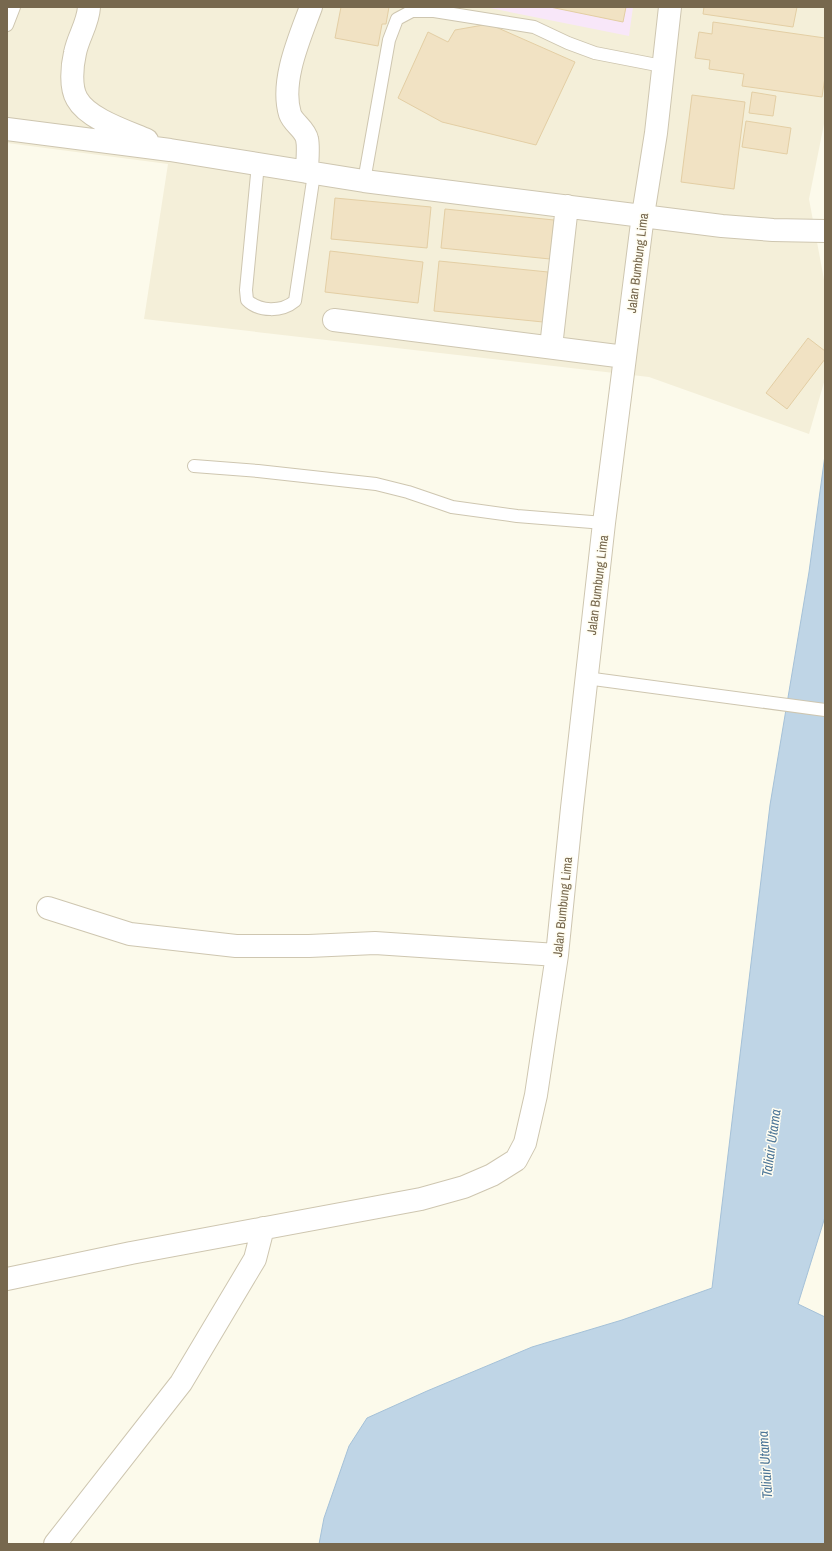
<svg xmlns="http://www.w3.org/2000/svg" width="832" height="1551" font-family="'Archivo Narrow',sans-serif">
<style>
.residential{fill:#f4efd9}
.education{fill:#f8e7f9}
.water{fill:#bfd5e6;stroke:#a5c1d8}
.building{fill:#f1e2c3;stroke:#e3cea4}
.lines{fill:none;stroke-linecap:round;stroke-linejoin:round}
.lane-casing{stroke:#cec6b0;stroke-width:14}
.street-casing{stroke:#cec6b0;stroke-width:24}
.lane{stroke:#fff;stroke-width:12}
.street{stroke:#fff;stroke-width:22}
.labels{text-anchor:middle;stroke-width:3;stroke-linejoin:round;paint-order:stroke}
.street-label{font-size:13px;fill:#77684e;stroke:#fffdf1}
.water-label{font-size:14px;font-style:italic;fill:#4e7798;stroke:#fffdf1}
</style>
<rect width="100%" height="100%" fill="#fcfaeb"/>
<path class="residential" d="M7,7H825V119L809,199L825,285V379L809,434L649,377L144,319L168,164L7,143Z"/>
<path class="education" d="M485,7H550L623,22L626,7H633L629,36Z"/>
<path class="water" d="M825,455V1217L798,1304L825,1317V1544H319L324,1518L349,1446L367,1418L427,1391L532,1347L622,1320L712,1288L770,805L809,572Z"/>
<path class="building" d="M341,7H389L386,24H382L378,46L335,38Z
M550,7H626L623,22Z
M704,7H797L793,27L703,14Z
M713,22L825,38V77L822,97L742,86L744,74L709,69L710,60L695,58L699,32L712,34Z
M489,24L575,62L536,145L442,122L398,98L428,32L448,42L455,30Z
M752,92L776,96L773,116L749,113Z
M692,95L745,102L734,189L681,182Z
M746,121L791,128L787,154L742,147Z
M335,198L431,207L427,248L331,239Z
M445,209L554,220L550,259L441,248Z
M330,251L423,262L418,303L325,292Z
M439,261L548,272L543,322L434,311Z
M808,338L825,351V359L787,409L766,393Z"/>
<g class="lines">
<defs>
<path id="lane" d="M7,25L14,7
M258,164L246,290L247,300C259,312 282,312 295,301L314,174
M364,181L389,40L397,19L412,11H434L534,27L568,43L595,53L662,66
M194,466L258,471L376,484L408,492L452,507L517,516L604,523
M586,678L825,710"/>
<path id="street" d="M89,7C88,24 78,37 75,53C72,66 70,87 77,99C88,119 126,131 147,140
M7,129L170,150L364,181L722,226L773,230L825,231
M307,172C307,163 309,147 307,139C305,129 293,123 290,114C280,81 300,37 311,7
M334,320L625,357
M551,347L567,206
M48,908L130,934L236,946H309L375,943L557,955
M7,1279L131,1253L421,1199L464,1187L492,1175L516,1160L525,1143L536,1095L557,955L572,808L604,523L643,215L656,133L670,7
M55,1544L181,1383L255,1259L263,1228"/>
</defs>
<use href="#lane" class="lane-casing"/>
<use href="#street" class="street-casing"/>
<use href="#lane" class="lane"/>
<use href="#street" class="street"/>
</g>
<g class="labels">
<g class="street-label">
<text transform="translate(637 263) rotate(-83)" y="5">Jalan Bumbung Lima</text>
<text transform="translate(597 585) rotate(-83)" y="5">Jalan Bumbung Lima</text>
<text transform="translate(562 907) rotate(-84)" y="5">Jalan Bumbung Lima</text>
</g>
<g class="water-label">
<text transform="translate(771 1143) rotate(-82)" y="5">Taliair Utama</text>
<text transform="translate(765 1465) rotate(-94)" y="5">Taliair Utama</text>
</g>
</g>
<rect width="832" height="1551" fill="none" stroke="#77684e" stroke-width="16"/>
</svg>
